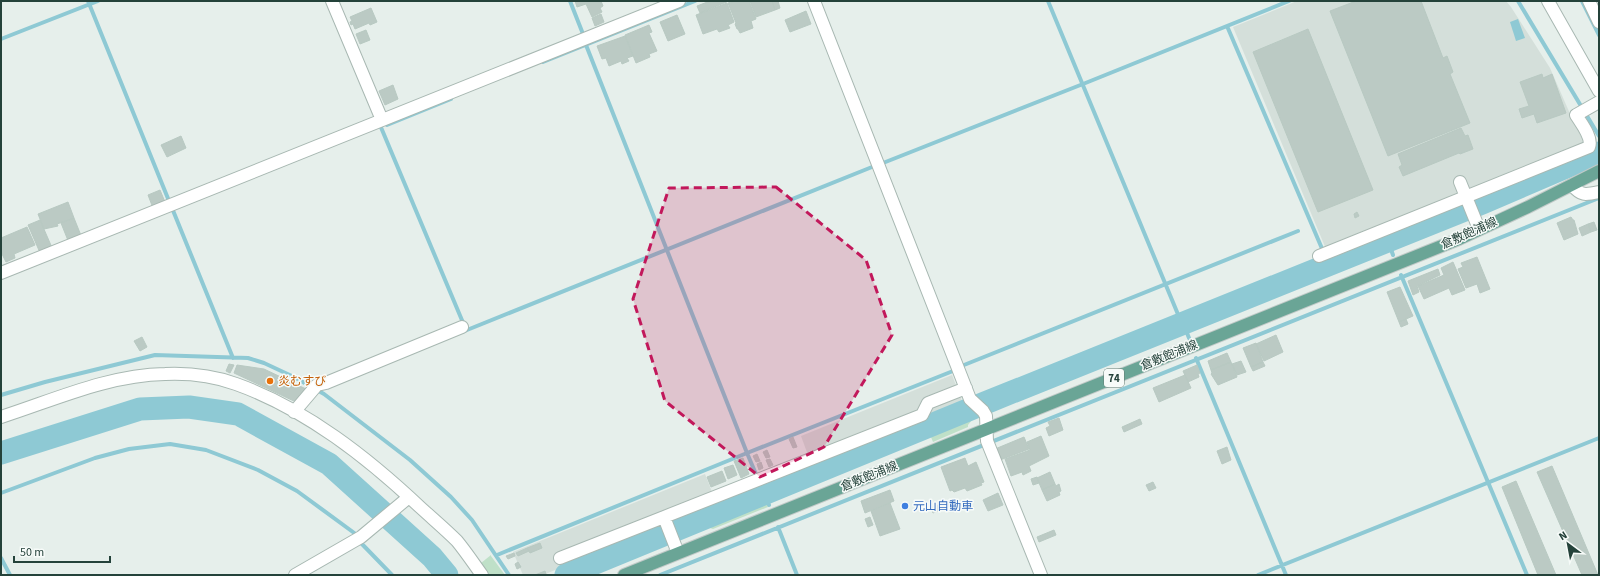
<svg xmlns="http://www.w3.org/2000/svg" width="1600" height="576" font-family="'Source Sans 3','Noto Sans JP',sans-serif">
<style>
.built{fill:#d4dfda}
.green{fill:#bfe0c8}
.water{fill:#8ec9d4}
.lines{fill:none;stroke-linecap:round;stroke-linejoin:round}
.stream{stroke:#8ec9d4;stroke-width:4}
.river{stroke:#8ec9d4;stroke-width:23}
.building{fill:#bbcac4;stroke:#b8c9c2}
.minor-casing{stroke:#a8b8b2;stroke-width:14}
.major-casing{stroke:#c2cac8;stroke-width:14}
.minor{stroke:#fff;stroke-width:12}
.major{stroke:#6aa596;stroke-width:12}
.marked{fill:#c2185b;fill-opacity:0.2;stroke:#c2185b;stroke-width:3;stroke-dasharray:8 5;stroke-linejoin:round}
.food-dot{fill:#e8710a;stroke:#f7fbf9;stroke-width:1.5}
.shop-dot{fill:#3f7fe0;stroke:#f7fbf9;stroke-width:1.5}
.labels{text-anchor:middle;stroke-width:3;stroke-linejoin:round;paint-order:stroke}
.shield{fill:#f7fbf9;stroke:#637a73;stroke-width:1}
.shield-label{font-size:11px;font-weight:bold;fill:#24423a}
.street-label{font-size:12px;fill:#24423a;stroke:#f7fbf9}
.food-label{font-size:12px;fill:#c56008;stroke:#f7fbf9;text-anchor:start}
.shop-label{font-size:12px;fill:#366cbe;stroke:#f7fbf9;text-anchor:start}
</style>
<rect width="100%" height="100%" fill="#e6efeb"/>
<path class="built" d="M1297,1H1506L1511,7L1550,68L1571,116L1584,142L1583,146L1326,249L1233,27Z
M952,375L962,401L966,406L790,476L788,473L808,455L801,436Z
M705,474L712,492L754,475L758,486L543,575H523L513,552Z"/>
<path class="green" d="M969,416L973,417L972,420L968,425V427L933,442L929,432Z
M764,498L768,507L713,529L710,528V521Z
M491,555V556L505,575H490L481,563Z"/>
<path class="water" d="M1518,19L1525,38L1516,41L1510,22Z"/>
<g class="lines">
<path class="stream" d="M88,1L169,201
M570,1L583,34
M1048,1L1182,324
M1518,1L1599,136
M1582,1L1599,35
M1227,26L1329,265
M1,39L98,1
M586,45L747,453L769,505
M543,62L695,1
M380,125L464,325
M387,125L451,99
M883,163L1083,84L1289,1
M172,208L233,358
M1388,241L1393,255
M1401,275L1527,575
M1183,323L1189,338
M462,332L872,167
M1196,358L1286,575
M964,365L1298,231
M1,395L45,382L155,355L248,358L264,363L294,377L324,394L410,460L451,497L472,520L509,575
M1,493L95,458L129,449L170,444L206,450L258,470L297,491L357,535L358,534
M778,527L797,575
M361,543L392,575
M497,555L747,453L953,371
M1,558L10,575
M660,575L1599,198
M1258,575L1599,438"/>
<path class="river" d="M1,453L140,409L189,407L238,414L329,464L432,557L447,575
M566,575L985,403L1482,203L1599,153"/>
</g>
<path class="building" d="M575,1H601L603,6L600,8L602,12L592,17L586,4L577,7Z
M710,1H729L700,13L697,6Z
M735,1H749L756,19L751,21L753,28L740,33L738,29H737L735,24L736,23L728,3Z
M750,1H772L775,10L756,17Z
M772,1H778L780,8L775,10Z
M1356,1H1421L1443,58L1447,56L1453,72L1450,74L1470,123L1388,156L1330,11Z
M727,3L734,22L728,25L730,28L719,32L717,29L703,34L696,15Z
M371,8L377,22L370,25L369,23L355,29L353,24L351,25L350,22L352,21L350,17Z
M806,11L811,24L790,32L785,20Z
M601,14L604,22L595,26L592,18Z
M677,15L685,34L668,41L660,22Z
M649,25L652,32L649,33L657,51L649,54L650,57L636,63L625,35Z
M1308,29L1373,190L1318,212L1253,52Z
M366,30L370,40L360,44L356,34Z
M625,36L633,56L627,58L629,61L622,64L621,61L609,66L606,58L602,59L597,46Z
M1542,74L1543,78L1552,74L1566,113L1537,123L1534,114L1522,118L1519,109L1529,106L1520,82Z
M393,85L398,99L385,105L379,91Z
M1461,128L1465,136L1468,135L1473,149L1460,154L1459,153L1403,176L1399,167L1402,165L1398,154Z
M181,136L186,148L167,157L161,145Z
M160,190L165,202L153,208L148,195Z
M68,202L74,218L57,224L58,226L44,229L38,214Z
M1357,212L1359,216L1355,218L1354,214Z
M1571,217L1573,220H1574L1578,234L1564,240L1557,223Z
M74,218L82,238L69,243L61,223Z
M40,220L53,250L41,255L28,225Z
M1594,222L1597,230L1591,232L1588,224Z
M1588,224L1591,232L1582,236L1579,228Z
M27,227L35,245L14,254L15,258L6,262L1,252V238Z
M1477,257L1490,289L1480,293L1477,284L1466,288L1458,269L1463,267L1461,263Z
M1453,262L1465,290L1452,295L1449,288L1424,299L1418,286L1444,275L1441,268Z
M1438,269L1440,275L1417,286L1419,292L1413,295L1408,281Z
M1400,287L1413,316L1399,322L1387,292Z
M1406,319L1408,324L1401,327L1399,322Z
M1276,335L1283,352L1264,361L1256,344Z
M142,337L147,347L140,351L134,341Z
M1256,343L1263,362L1251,367L1243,348Z
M1227,353L1231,362L1211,370L1208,361Z
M1241,361L1246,372L1237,375L1232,364Z
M1231,362L1237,377L1218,385L1211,374L1212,373L1211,370Z
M1263,362L1265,366L1253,371L1251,367Z
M229,364L234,365L230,373L226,371Z
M237,365L264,369L306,389L303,395L300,394L296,402L234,373Z
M1197,365L1200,373L1198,374L1199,377L1188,382L1183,371Z
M1185,375L1191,388L1159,402L1153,388Z
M1059,418L1063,430L1049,436L1046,428L1050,426L1048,422Z
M1140,419L1142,424L1124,432L1122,427Z
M1041,436L1049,456L1029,466L1031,471L1023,475L1022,472L1011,476L1005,459L1030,450L1027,442Z
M793,437L797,447L793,448L789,439Z
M1024,437L1029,449L1000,460L995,449Z
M1227,447L1231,460L1222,464L1217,451Z
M767,450L770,457L766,458L763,452Z
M757,454L760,461L756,462L753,456Z
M743,458L749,474L741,478L734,461Z
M965,458L968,466L976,462L984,482L981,483L982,485L967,491L965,488L954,492L952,490L950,491L941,467Z
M770,459L773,465L769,467L766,460Z
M761,462L763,468L759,470L757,464Z
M733,465L737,475L728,479L724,468Z
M1552,466L1598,575H1582L1537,472Z
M722,471L726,481L711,487L707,477Z
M1050,472L1055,484L1042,490L1037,478Z
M1037,477L1039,483L1033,485L1031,479Z
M1516,481L1556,575H1538L1502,487Z
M1153,482L1156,488L1149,491L1146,485Z
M1055,484L1056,486L1059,484L1061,491L1059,492L1060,495L1047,501L1042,490Z
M890,490L894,501L865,513L861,501Z
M998,493L1003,505L988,511L983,500Z
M948,501L950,506L933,513L931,508Z
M890,503L900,529L880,536L871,511Z
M870,517L873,525L868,527L865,519Z
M1054,530L1056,535L1039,542L1037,537Z
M540,543L542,548L530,553L527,548Z
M527,548L529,551L518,556L516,553Z
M514,553L515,556L508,559L506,556Z
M518,562L521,567L517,569L515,564Z
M545,571L546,574L535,575Z"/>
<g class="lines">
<defs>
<path id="minor" d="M332,1L382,120
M814,1L970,399L983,411L986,416L987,441L1041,575
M1548,1L1599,91
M1589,1L1599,22
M1460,182L1479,229
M1572,185C1581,196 1585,195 1599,192
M1319,256L1589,147C1593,138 1581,123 1576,115L1599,102
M1,273L679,1
M294,412L317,385L326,383L462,327
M1,417C54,400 108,375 165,374C188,373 214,376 236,384C306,409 368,458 421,508C433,519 446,530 457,541C466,552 474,564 482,575
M678,553L664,517L922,415L928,403L966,388
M560,558L664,517
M295,575L361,537L409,497"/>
<path id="major" d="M624,575L1459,239L1528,207L1599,171"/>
</defs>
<use href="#minor" class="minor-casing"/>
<use href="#major" class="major-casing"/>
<use href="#minor" class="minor"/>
<use href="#major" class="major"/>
</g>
<path class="marked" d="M776,187L866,260L892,335L824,447L760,477L665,401L633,299L669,188Z"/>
<circle class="food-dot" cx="270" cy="381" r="4"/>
<circle class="shop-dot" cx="905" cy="506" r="4"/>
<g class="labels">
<rect class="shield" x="1104" y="369" width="20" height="18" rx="3"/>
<g class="shield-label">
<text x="1114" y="382">74</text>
</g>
<g class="street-label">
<text transform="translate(1469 233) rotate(-24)" y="4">倉敷飽浦線</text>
<text transform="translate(1169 355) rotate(-22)" y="4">倉敷飽浦線</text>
<text transform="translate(869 476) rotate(-22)" y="4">倉敷飽浦線</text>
</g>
<g class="food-label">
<text x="278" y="385">炎むすび</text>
</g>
<g class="shop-label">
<text x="913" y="510">元山自動車</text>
</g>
</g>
<rect width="1600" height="576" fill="none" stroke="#24423a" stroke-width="4"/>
<g transform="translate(1568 544) rotate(328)" stroke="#f7fbf9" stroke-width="3" paint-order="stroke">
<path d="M0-3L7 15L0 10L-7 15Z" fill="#24423a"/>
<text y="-6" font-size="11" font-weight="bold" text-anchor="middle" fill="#24423a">N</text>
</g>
<path d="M14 556v6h96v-6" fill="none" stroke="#24423a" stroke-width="2"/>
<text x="20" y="556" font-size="12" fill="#24423a" stroke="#f7fbf9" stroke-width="3" paint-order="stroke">50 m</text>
</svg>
